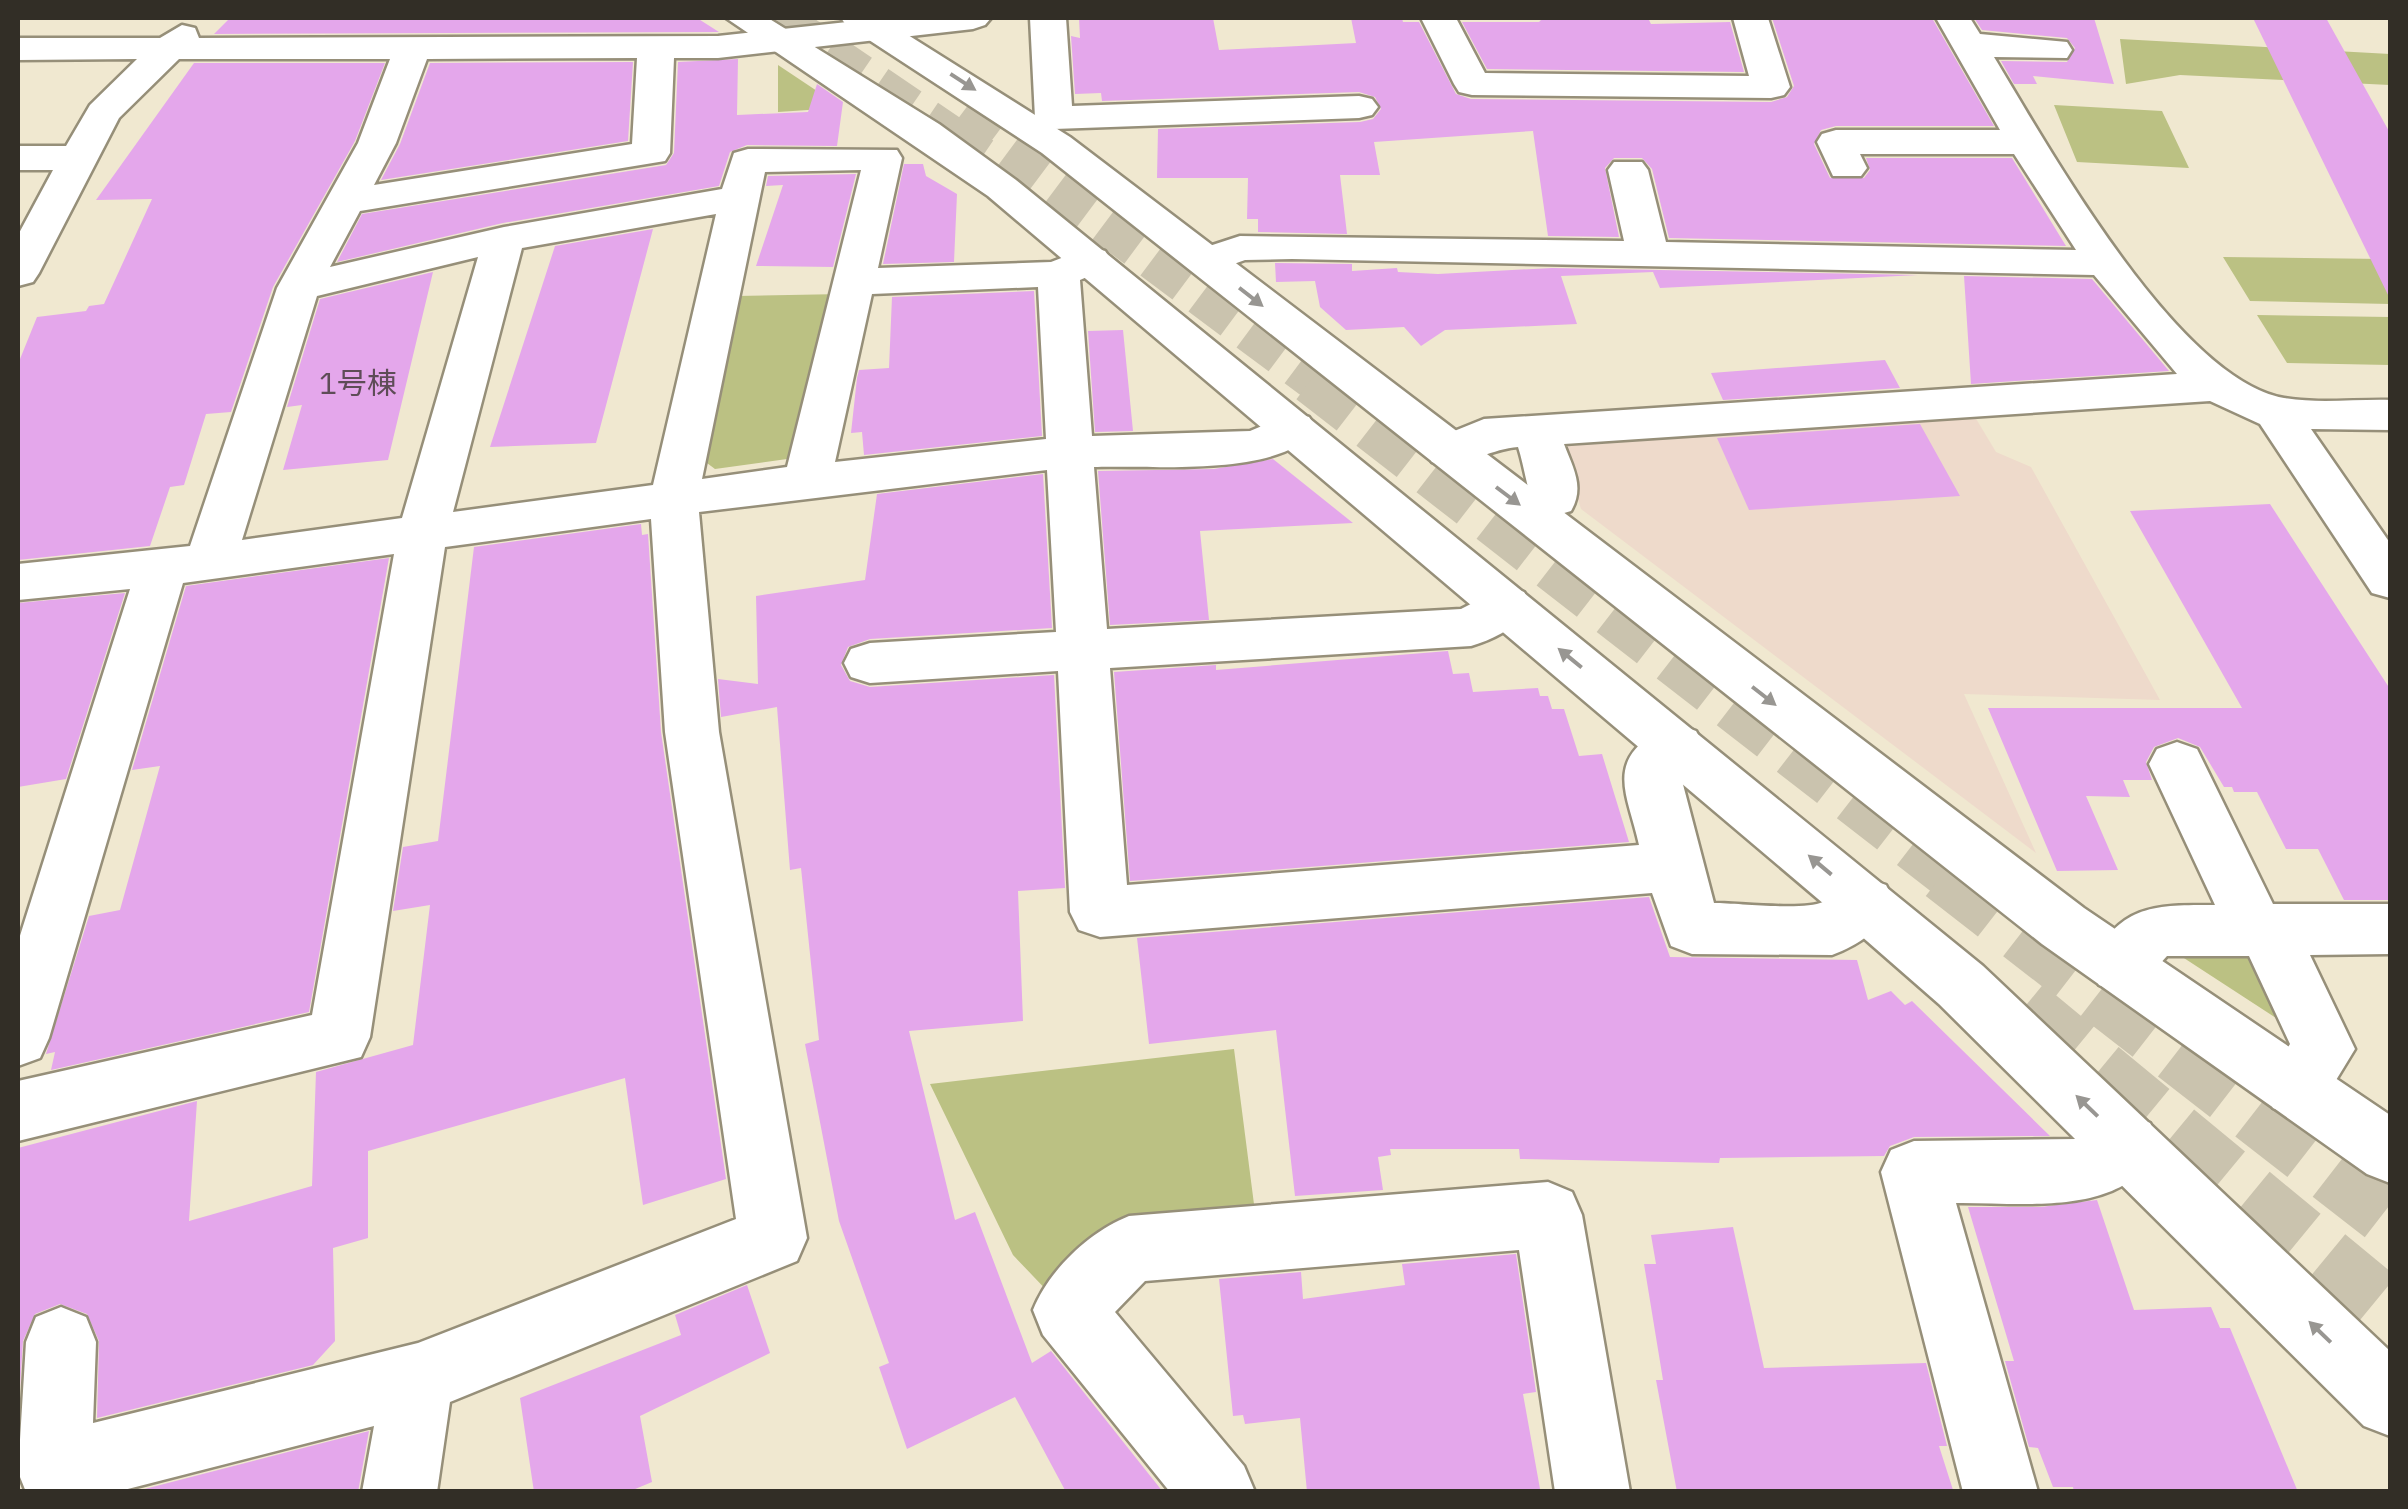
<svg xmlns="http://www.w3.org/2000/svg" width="2408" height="1509" font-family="'IBM Plex Sans','Noto Sans JP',sans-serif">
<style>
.education{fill:#eedacb}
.green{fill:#bbc183}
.building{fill:#e4a7eb}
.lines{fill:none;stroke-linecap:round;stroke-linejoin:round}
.major-tunnel-far2{stroke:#cac3ae;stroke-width:40;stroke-dasharray:40 20;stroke-linecap:butt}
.major-tunnel-far1{stroke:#cac3ae;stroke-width:51;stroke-dasharray:51 25;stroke-linecap:butt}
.major-tunnel{stroke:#cac3ae;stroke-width:66;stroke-dasharray:66 32;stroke-linecap:butt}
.minor-casing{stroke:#968f79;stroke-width:5}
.major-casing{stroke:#968f79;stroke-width:5}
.minor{fill:#fff;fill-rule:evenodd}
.major{fill:#fff;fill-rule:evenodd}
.oneway{fill:#989692}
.labels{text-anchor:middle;stroke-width:10;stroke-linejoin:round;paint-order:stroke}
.number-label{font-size:30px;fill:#5e4c57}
</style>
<rect width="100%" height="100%" fill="#f0e8d0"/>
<path class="education" d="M1975,417L1996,452L2031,467L2160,700L1964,694L2036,853L1581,509L1564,452L1569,444Z"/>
<path class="green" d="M2120,39L2390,54V85L2180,75L2126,84Z
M778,65L838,105V108L778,112Z
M2054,105L2162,111L2189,168L2077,162Z
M2223,257L2383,259L2390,269V304L2250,301Z
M843,294L806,443L787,459L715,469L703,460L737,296Z
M2257,315L2390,317V365L2287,363Z
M2167,947C2266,949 2251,945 2296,1031Z
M1234,1049L1255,1212L1053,1297L1013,1255L930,1084Z"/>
<path class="building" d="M230,18H697L719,32L214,34Z
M1079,18H1213L1219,50L1356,43L1351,18H1402L1403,22H1419L1456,94L1471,99L1771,102L1787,97L1794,86L1772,18H1932L1994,126H1836L1821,130L1814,144L1830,178H1864L1870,170L1866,158H2012L2066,246L1669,238L1652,169L1642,158H1614L1605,168L1619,237L1548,236L1533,131L1374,142L1380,175H1340L1347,234L1258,232V219H1247L1248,178H1157L1158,129L1360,122L1373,119L1381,109L1375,97L1359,92L1102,101L1101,93L1075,94L1071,36L1080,38Z
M1543,18H1648L1651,24L1730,22L1744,72L1487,69L1462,22H1539Z
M1974,18H2094L2114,84L2033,76L2037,84H2014L2001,61L2067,62L2075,48L2067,38L1982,30Z
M2253,18H2326L2390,133V299Z
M738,59L737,115L808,112L817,84L843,102L837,146L747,145L730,152L719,186L503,223L337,262L362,214L666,165L674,153L678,62Z
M633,62L628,141L381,180L400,144L430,63Z
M194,63H385L355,141L273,287L231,412L206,414L184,485L170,487L150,546L18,560V364L37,317L86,311L89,306L104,304L152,199L96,200Z
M904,164H923L926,176L957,194L954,262L883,264Z
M856,174L833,267L756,266L783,185L766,186L768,176Z
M653,229L596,443L490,447L555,246Z
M1275,263L1352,264V271L1397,268L1398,272L1438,274L1552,268L1918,275L1660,288L1653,272L1561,276L1577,324L1445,330L1421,346L1404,327L1346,330L1320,307L1315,281L1276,282Z
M433,272L388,460L283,470L302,405L287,407L320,299Z
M1964,276L2092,279L2169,371L1971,384Z
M1034,291L1042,436L864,455L862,432L851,433L857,378L859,370L889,368L892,297Z
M1123,330L1133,431L1095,432L1088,331Z
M1885,360L1900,388L1723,400L1711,373Z
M1920,424L1960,496L1749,510L1717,438Z
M1273,459L1353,523L1200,531L1209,620L1110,625L1098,471L1214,469Z
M1043,474L1052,628L870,639L848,647L841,665L850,681L870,687L1054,675L1065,888L1018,891L1023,1021L909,1031L955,1220L975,1212L1032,1363L1051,1351L1163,1492H1066L1015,1397L907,1449L879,1367L889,1363L839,1221L805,1044L819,1040L801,868L790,870L777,707L721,717L718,679L758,684L756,596L865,580L877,494Z
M2270,504L2390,689V900H2344L2318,849H2286L2257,792H2234L2232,787H2224L2200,747L2178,738L2154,747L2146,762L2152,780H2123L2130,797L2086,796L2118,870L2057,871L1988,708H2242L2130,511Z
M641,524L642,535L648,534L661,732L726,1179L643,1205L625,1078L368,1151V1238L333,1248L335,1341L313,1365L97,1418L99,1341L87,1314L60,1304L35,1314L23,1341L18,1419V1148L197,1101L189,1221L312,1186L316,1072L413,1045L430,905L393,911L403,847L438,841L474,547Z
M389,558L309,1012L51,1070L55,1052L46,1054L89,916L120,910L160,766L132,770L186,586Z
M125,593L66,779L18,787V603Z
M1448,651L1453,674L1469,673L1473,692L1538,688L1540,696H1548L1552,709H1564L1579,756L1602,754L1629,842L1130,881L1114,672L1216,665V670Z
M1649,897L1670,957L1857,960L1868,1000L1891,991L1905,1005L1912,1001L2050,1136L1914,1137L1890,1146L1884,1156L1720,1158L1719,1163L1520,1159L1519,1149H1390L1391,1155L1378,1157L1383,1190L1295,1196L1276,1030L1149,1044L1137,938Z
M2097,1200L2134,1310L2211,1307L2220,1328H2230L2298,1492H2074L2073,1487H2053L2038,1448L2029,1447L2005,1361H2014L1968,1207H2041Z
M1733,1227L1764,1368L1926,1363L1947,1446H1939L1953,1490L1677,1492L1656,1380H1663L1644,1264H1656L1651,1235Z
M1516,1254L1536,1392L1523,1394L1540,1489L1307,1492L1300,1418L1245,1424L1243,1415L1233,1416L1219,1279L1301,1272L1303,1299L1405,1285L1402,1264Z
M747,1285L770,1353L640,1416L652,1482L628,1492H534L520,1398L681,1335L675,1315Z
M369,1431L358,1492H133Z"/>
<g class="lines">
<path class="major-tunnel-far2" d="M778,18L982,157
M960,116L1315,381"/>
<path class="major-tunnel-far1" d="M1312,379L1949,873"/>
<path class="major-tunnel" d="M1946,870L2390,1215
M2022,1010L2390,1314"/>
<defs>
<path id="minor" d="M884,18H991L985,25L973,29L718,58H674L670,153L665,161L360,211L330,267L504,227L722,189L734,153L748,149L897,150L902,158L878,268L1051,262L1090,247L1105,251L1111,260L1105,269L1080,280L1092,436L1250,431L1293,413L1309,417L1316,428C1285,478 1149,465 1094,467L1107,629L1461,609L1506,586L1524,592L1531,605C1519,627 1494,639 1471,646L1110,668L1127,885L1639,845C1629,798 1606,765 1652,735C1668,724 1679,725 1696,731L1704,746L1696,761L1680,773L1714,903C1738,903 1804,911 1823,902C1852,888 1850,873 1886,885L1895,903C1882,929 1859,945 1832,955L1692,954L1671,946L1652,893L1100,937L1079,930L1070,912L1058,671L870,683L851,677L844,663L851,649L870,643L1056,632L1047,470L699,512L719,732L807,1238L797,1261L450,1402L437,1492H362L374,1426L116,1492H26L18,1472L26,1342L36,1317L61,1307L86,1317L96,1342L93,1423L418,1343L736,1219L665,732L651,519L445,547L370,1037L361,1057L18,1141V1081L312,1015L394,554L183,583L49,1038L40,1058L18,1066V942L130,589L18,600V564L190,546L277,288L358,143L390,59H179L119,118L39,273L33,282L18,286V235L53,170H18V146H66L90,105L137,59L18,60V38H160L182,25L195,28L199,38L718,36ZM637,58L632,144L374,185L396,143L427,59ZM861,170L787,467L702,479L765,172ZM716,214L653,485L453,512L522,248ZM478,257L402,518L242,540L317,296ZM1038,287L1046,439L835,462L872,294Z
M1030,18H1066L1072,106L1359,96L1372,99L1378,107L1372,115L1359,118L1054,129L1041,126L1035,118Z
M1421,18H1456L1485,73L1749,76L1733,18H1768L1790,87L1784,95L1771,98L1472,95L1459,92L1454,84Z
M1936,18H1970L1980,34L2067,42L2072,50L2067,58L1994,57C2048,146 2177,379 2284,398C2318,404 2356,399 2390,400V430L2311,429L2390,543V598L2372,593L2260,424L2210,401L1564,444C1573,468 1585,487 1571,511L1554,516L1537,511C1527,494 1525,468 1518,447C1488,449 1462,470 1432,462L1426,451L1432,440L1484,419L2177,374L2094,275L1292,259L1245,260L1206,274L1191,270L1185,261L1191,252L1240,236L1624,241L1608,170L1614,162H1642L1648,170L1666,242L2076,250L2014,154H1860L1867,168L1861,176H1833L1817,142L1822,134L1836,130H2000Z
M2177,742L2197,749L2273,904H2390V954L2310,955L2355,1049L2319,1108L2296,1116L2273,1108L2264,1087L2290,1044L2249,956H2167C2144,982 2135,998 2099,985L2090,966C2119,904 2154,905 2215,905L2149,764L2157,749Z
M2127,1114L2150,1123L2160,1145C2127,1219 2023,1202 1956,1203L2038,1492H1963L1881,1172L1891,1150L1914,1141L2077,1139Z
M1548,1182L1572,1192L1582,1215L1630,1492H1555L1519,1250L1145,1281L1115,1312L1244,1466L1255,1492H1170L1043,1335L1033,1310C1049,1270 1089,1232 1129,1216Z"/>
<path id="major" d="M726,18H768L939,124L1016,180L1983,966L2390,1351V1436L2364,1426L1939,1004L1844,921L988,196Z
M841,18H881L1070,137L2084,908L2390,1115V1183L2367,1174L2042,944L1042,153L846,25Z"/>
</defs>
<use href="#minor" class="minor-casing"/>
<use href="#major" class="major-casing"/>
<use href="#minor" class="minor"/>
<use href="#major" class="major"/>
</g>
<defs><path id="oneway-solid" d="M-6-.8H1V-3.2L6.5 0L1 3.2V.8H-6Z" transform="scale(2.5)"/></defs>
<g class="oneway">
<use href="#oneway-solid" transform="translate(963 82) rotate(33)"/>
<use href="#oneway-solid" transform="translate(1251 297) rotate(38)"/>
<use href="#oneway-solid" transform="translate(1508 496) rotate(37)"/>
<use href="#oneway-solid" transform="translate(1570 658) rotate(-141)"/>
<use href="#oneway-solid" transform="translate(1764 696) rotate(38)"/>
<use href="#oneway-solid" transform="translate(1820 865) rotate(-140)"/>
<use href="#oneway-solid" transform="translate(2087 1106) rotate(-136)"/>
<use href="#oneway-solid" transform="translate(2320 1332) rotate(-136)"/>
</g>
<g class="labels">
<g class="number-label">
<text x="358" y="394">1号棟</text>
</g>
</g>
<rect width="2408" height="1509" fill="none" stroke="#322e26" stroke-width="40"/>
</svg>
